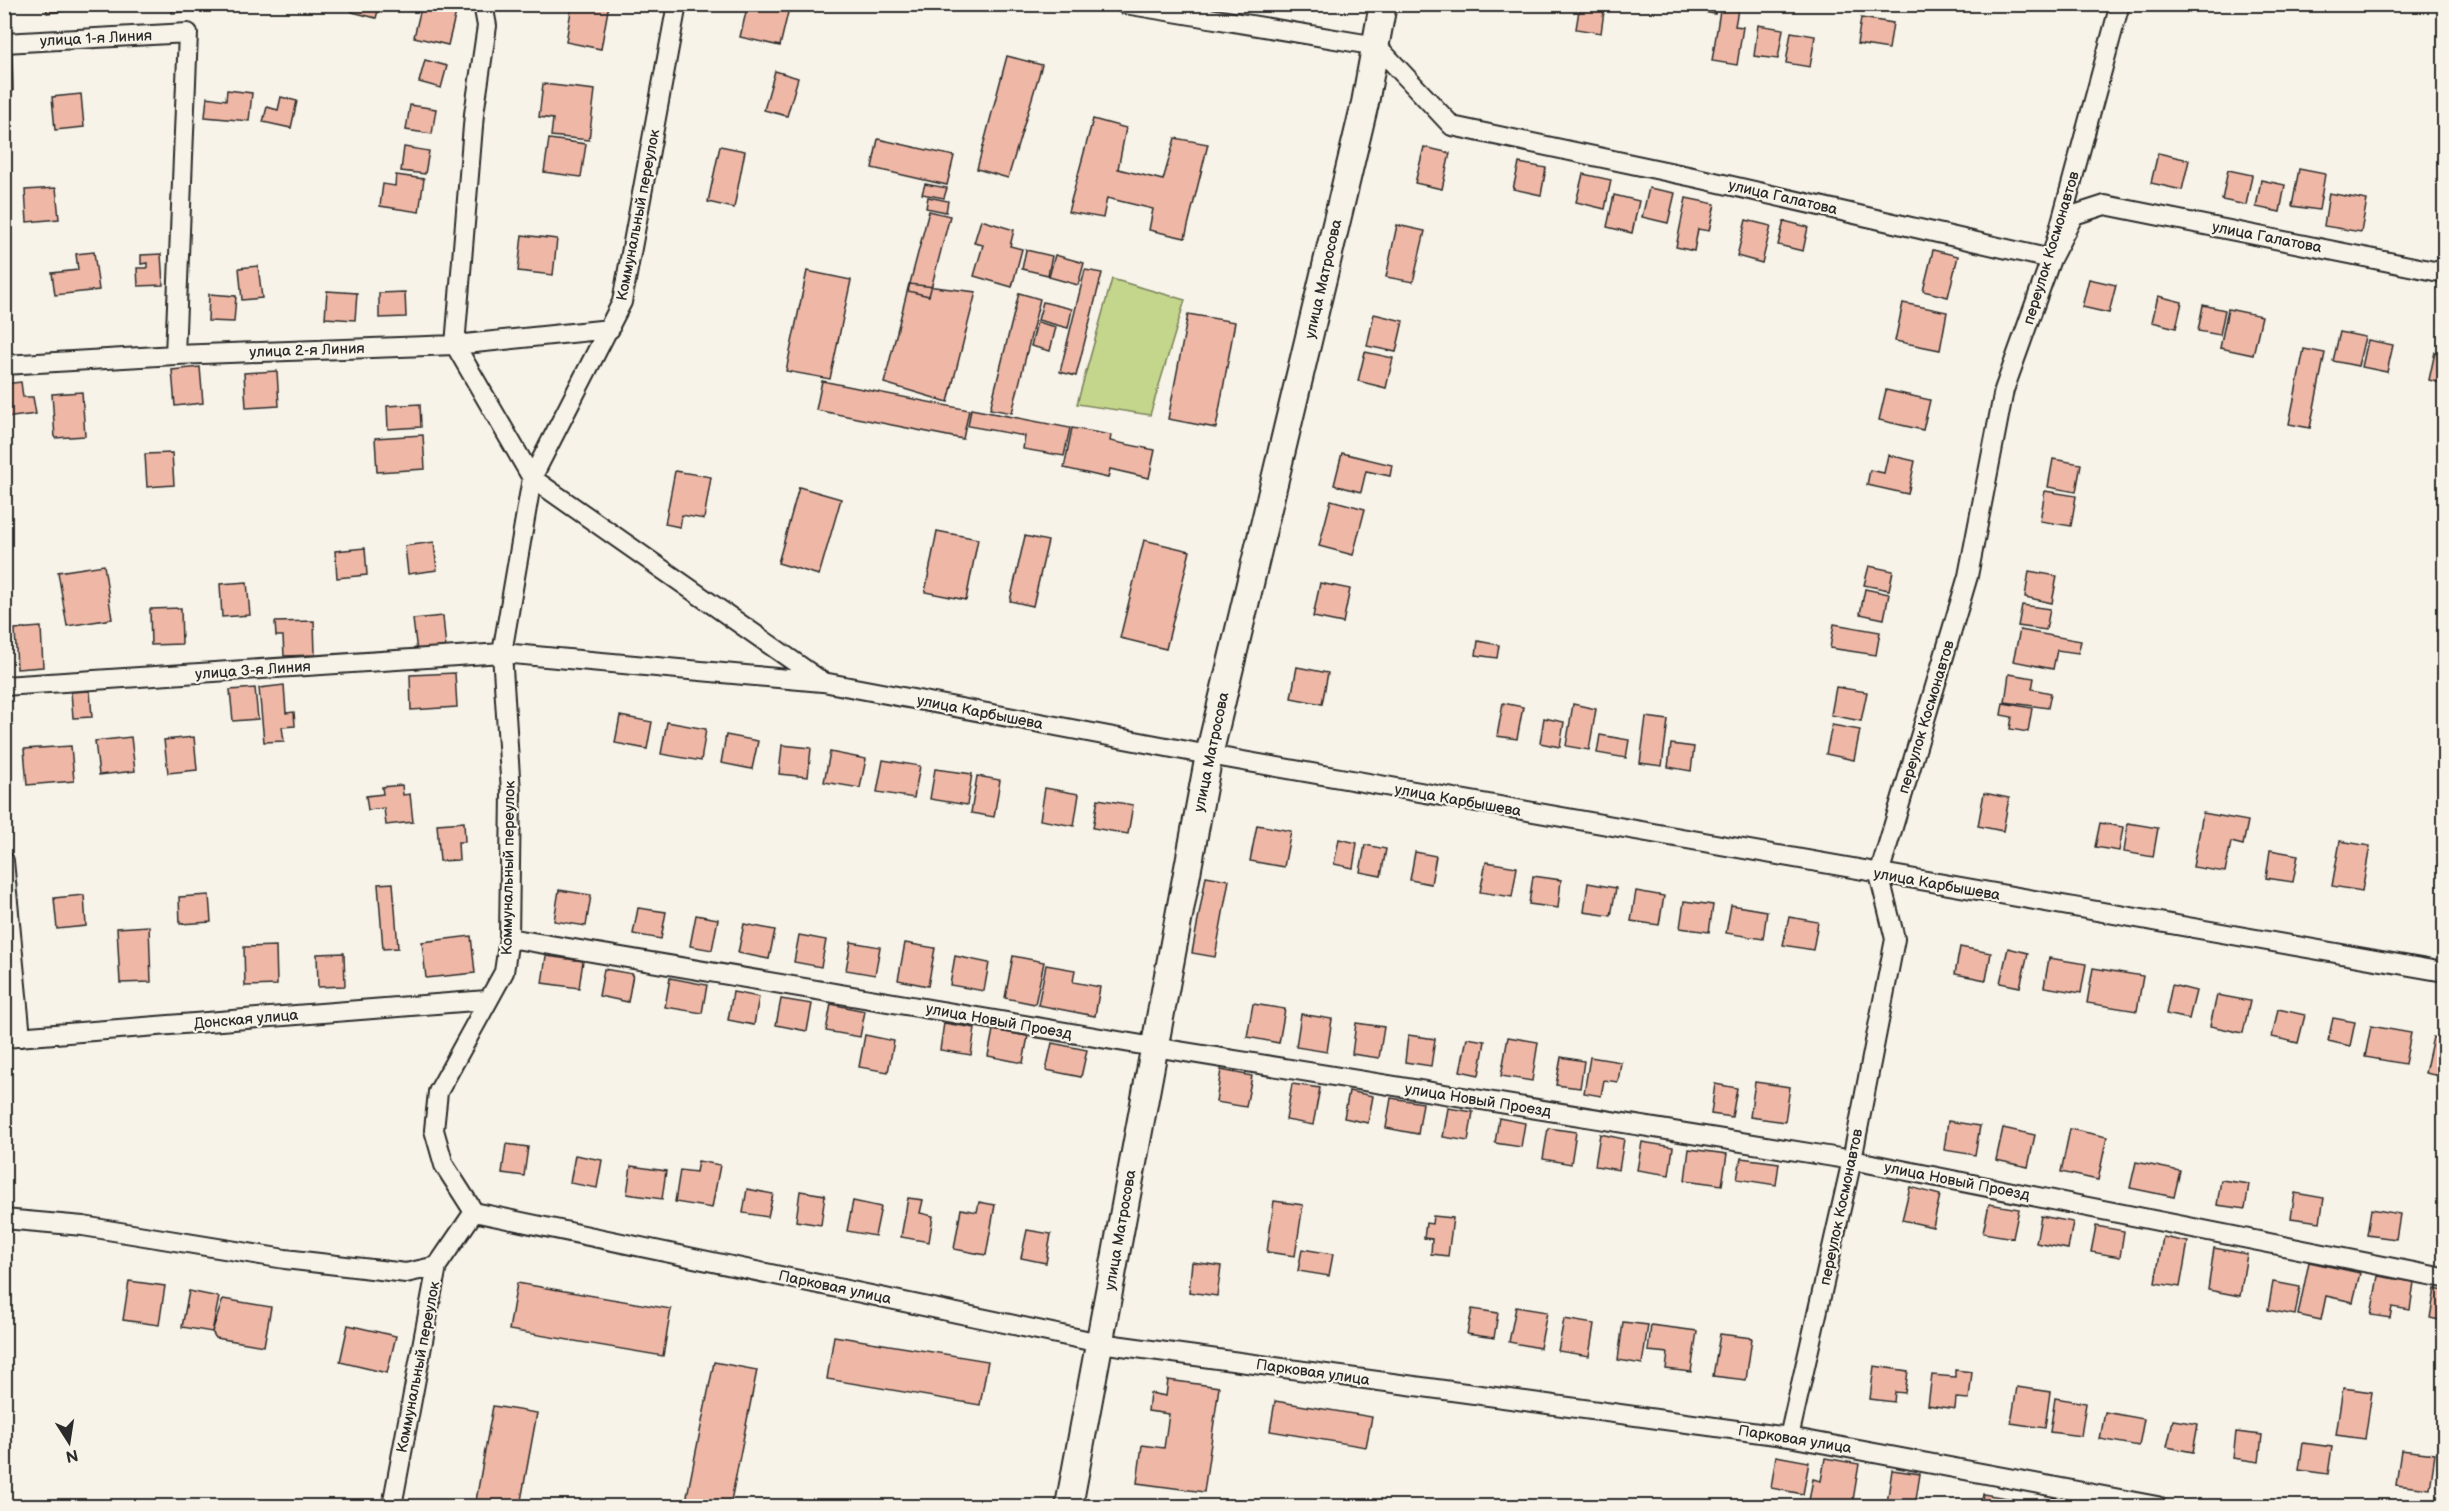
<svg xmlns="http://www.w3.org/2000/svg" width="2449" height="1511" font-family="'Balsamiq Sans',sans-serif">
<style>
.green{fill:#c4d68b;stroke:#78805b;stroke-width:1.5}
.building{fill:#efb7a5;stroke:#2b2b2b;stroke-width:1.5}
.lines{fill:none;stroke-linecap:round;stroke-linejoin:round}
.street-casing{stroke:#2b2b2b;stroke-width:22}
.secondary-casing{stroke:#2b2b2b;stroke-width:30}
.street{stroke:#f7f3e8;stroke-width:18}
.secondary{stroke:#f7f3e8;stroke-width:26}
.labels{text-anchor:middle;stroke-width:4.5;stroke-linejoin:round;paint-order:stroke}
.street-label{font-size:15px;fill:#2b2b2b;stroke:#f7f3e8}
</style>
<rect width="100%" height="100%" fill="#f7f3e8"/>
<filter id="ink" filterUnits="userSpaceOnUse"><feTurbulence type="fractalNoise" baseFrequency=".0167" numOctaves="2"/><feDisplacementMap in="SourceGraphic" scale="12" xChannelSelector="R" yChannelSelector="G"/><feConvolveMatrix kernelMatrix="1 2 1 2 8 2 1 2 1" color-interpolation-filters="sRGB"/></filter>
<g filter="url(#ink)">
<path class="green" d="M1112,279L1185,300L1150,415L1077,404Z"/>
<path class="building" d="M46,4H70L71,10L47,13Z
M171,4H200L201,10L172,13Z
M354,4H380L376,18L352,12Z
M422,4H458L448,45L414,37Z
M572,4H609L601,49L566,42Z
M748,4H790L780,46L740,37Z
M1580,4H1605L1601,33L1576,29Z
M1662,4H1716L1715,14Z
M1721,4H1739L1735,26L1743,27L1737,65L1712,61Z
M1861,18L1893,23L1889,49L1857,44Z
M1758,25L1783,29L1778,59L1754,56Z
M1791,32L1815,36L1810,67L1786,63Z
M12,53L13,91H4V54Z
M1007,56L1042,65L1008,178L977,169Z
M425,60L447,66L441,88L419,82Z
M775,71L798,78L787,116L764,110Z
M543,84L595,90L589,140L551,136L553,119L539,117Z
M227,90L252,93L249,121L205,117L207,97L226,100Z
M81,94L84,127L55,130L52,97Z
M281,97L297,101L291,128L263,122L267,107L278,110Z
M410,105L436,109L432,134L406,130Z
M1093,119L1126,128L1118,169L1163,180L1175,138L1208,144L1185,238L1149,230L1153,209L1107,198L1103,218L1068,212Z
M549,139L586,144L581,177L544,172Z
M878,139L954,156L947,185L872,168Z
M720,146L745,151L734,208L708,202Z
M404,147L429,151L425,174L401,171Z
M1424,147L1450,153L1442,189L1415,183Z
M2158,153L2189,160L2182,190L2151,183Z
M1519,163L1546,168L1541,195L1513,189Z
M2299,169L2325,174L2319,210L2292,206Z
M2228,170L2252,175L2246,205L2222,200Z
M1583,174L1611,180L1605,209L1576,202Z
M396,175L424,179L419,212L380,206L383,184L395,186Z
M2261,180L2285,185L2280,212L2256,207Z
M925,184L947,188L944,198L922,194Z
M56,188L59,219L27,222L25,190Z
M1649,188L1675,193L1668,223L1642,217Z
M2329,193L2367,200L2361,232L2324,226Z
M1614,195L1639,201L1632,233L1607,227Z
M928,197L948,201L946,212L926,208Z
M1686,198L1715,204L1709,231L1698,229L1694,251L1676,247Z
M929,211L950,216L929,296L908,291Z
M981,220L1014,230L1010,246L1022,249L1012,287L974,276L983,245L974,243Z
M1746,220L1771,226L1762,263L1737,256Z
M1784,221L1808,227L1803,251L1778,245Z
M1397,225L1425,231L1413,282L1386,277Z
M522,235L557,239L553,275L518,271Z
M1026,250L1052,256L1048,275L1022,269Z
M1933,250L1958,256L1948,297L1923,291Z
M94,252L99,290L55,295L52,273L78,270L76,254Z
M161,254L163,285L138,286L137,268H147V263L141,264V255Z
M1055,255L1084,263L1078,285L1049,277Z
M258,266L262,298L242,300L239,268Z
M1085,270L1102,273L1076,376L1060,372Z
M807,271L851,280L830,379L786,371Z
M2089,279L2116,285L2109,313L2082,307Z
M909,284L976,292L948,402L884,383Z
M327,291L357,293L355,320L325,318Z
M405,292L406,317L379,318V293Z
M1019,293L1040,299L1012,413L990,409Z
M209,294L236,296L234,322L208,321Z
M2158,296L2182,302L2176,328L2152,322Z
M1043,302L1072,309L1068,328L1038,320Z
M1903,303L1947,312L1940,350L1895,341Z
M2203,305L2225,310L2220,335L2198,331Z
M2228,309L2262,316L2253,355L2220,348Z
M1188,314L1235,322L1216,428L1168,419Z
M1374,314L1403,321L1396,352L1367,346Z
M1037,322L1056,327L1050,351L1031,346Z
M2340,332L2365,337L2358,366L2333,361Z
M2368,340L2393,345L2387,372L2362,367Z
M2304,349L2325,353L2310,428L2289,424Z
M1365,352L1393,358L1386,388L1358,381Z
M2435,352L2444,354V384L2429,380Z
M200,367L203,403L175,406L172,370Z
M277,371L279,406L246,408L244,373Z
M822,381L969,410L963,439L816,410Z
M21,382L23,397H33L36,414L4,418V384Z
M1886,390L1930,400L1923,430L1879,420Z
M82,392L85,436L55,438L52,394Z
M420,404L421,427L388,429L387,406Z
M971,409L1070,428L1064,456L1023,449L1025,436L968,426Z
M1072,428L1111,435L1110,441L1155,450L1149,478L1110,469L1108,478L1064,468Z
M423,435L425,469L377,472L375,438Z
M172,453L174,485L147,487L145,454Z
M1342,453L1392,465L1390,476L1366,471L1361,492L1334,485Z
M1888,455L1915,461L1908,494L1867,485L1870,470L1884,473Z
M2053,459L2081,464L2076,492L2048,487Z
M675,471L711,477L704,519L682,515L680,527L665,524Z
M799,487L841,499L819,575L778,563Z
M2045,491L2076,496L2071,526L2040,521Z
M1331,500L1365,509L1353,555L1319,546Z
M937,531L978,539L966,600L925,592Z
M1025,536L1048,541L1033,606L1010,601Z
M1144,540L1190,551L1166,649L1120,638Z
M434,542L437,570L408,574L405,546Z
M365,548L367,575L337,578L335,551Z
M104,565L112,619L67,626L58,572Z
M1869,566L1893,571L1889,590L1864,585Z
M2029,571L2057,576L2052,603L2025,597Z
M247,582L250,615L222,617L220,584Z
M1320,583L1350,589L1343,623L1313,617Z
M1865,589L1889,594L1884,619L1860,614Z
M2022,605L2050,609L2046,630L2018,626Z
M181,608L182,644L151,645L150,609Z
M443,616L446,649L417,652L413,619Z
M314,621L315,655L284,656L283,636H276L275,622Z
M1834,624L1880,632L1876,655L1830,648Z
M41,627L43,667L17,669L15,629Z
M2020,630L2081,641L2078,653L2057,650L2053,669L2013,661Z
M1478,641L1499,645L1497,658L1476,655Z
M1297,667L1328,673L1322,704L1291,698Z
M455,673L457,707L411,710L410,675Z
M2009,674L2034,678L2032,689L2051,693L2048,708L2005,702Z
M284,685L286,713L294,712L295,726L282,727L284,741L264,742L259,688Z
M1836,687L1867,692L1861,721L1831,715Z
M255,688L258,719L233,721L230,690Z
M90,691L92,717L73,718L71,692Z
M1503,703L1523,707L1517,739L1497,736Z
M2003,703L2032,708L2028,732L2010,729L2012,717L2001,715Z
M1573,704L1596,709L1589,750L1566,746Z
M620,716L652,722L647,749L615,743Z
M1646,717L1668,720L1662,766L1640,763Z
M1544,718L1564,722L1560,747L1540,743Z
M667,722L706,729L701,761L661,754Z
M1832,725L1860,730L1854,760L1826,754Z
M726,735L758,741L752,769L721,763Z
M1600,735L1629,740L1626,758L1597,753Z
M131,737L135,771L99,775L95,741Z
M194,737L197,770L168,773L164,740Z
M1671,744L1694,747L1691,771L1668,767Z
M782,745L811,748L808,777L779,774Z
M71,746L74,781L27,785L24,749Z
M830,752L866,759L860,788L824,782Z
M883,760L920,766L914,798L877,792Z
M935,769L972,774L967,805L930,799Z
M977,776L1000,780L994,817L971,813Z
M402,785L403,795L410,794L413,822L386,825L384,808L368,810L366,796L383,794L382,787Z
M1045,788L1079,794L1074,826L1040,820Z
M1984,793L2009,798L2003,831L1978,826Z
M1098,799L1133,805L1128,834L1093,828Z
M2203,813L2248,821L2243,845L2231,842L2225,872L2193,867Z
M464,822L465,842H458L459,860L440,861L437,824Z
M2100,823L2123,827L2119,851L2095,847Z
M2128,823L2158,828L2153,857L2124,852Z
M1257,825L1291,831L1284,867L1250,861Z
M1339,839L1357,843L1353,868L1334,864Z
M2340,841L2370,846L2362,891L2332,886Z
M1365,845L1386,849L1381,876L1360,872Z
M2270,850L2298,855L2293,882L2266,878Z
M1415,852L1436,856L1431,884L1410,880Z
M1486,862L1517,867L1512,897L1480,892Z
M1206,876L1229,880L1215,957L1192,953Z
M1533,876L1561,880L1558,908L1529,904Z
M393,883L398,948L383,949L378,884Z
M1588,883L1616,888L1611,916L1584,912Z
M559,890L591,895L586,926L554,921Z
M1636,891L1664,896L1659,925L1631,921Z
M84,895L86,926L57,929L54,898Z
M209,895L211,922L180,924L179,897Z
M1684,901L1713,905L1709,932L1680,928Z
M1731,905L1767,911L1763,939L1726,933Z
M638,908L666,912L661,939L633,934Z
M696,915L718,919L712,950L690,946Z
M1789,917L1818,922L1813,950L1783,945Z
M744,924L775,930L769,959L738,953Z
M149,926L151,982L120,983L117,928Z
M799,935L826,940L821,967L794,962Z
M471,936L475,973L426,978L422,942Z
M851,942L880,947L875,975L846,970Z
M905,943L935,948L928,986L898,980Z
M276,946L277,985L245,986L244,947Z
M1960,947L1991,953L1986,980L1955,974Z
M2008,948L2028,953L2020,987L2000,983Z
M344,953L345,986L318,987L317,954Z
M546,956L583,961L579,988L542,983Z
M955,956L989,963L984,991L950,985Z
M1013,956L1044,962L1035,1004L1005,998Z
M2049,958L2086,964L2081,993L2044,987Z
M1046,965L1075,970L1073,982L1100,987L1095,1016L1038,1005Z
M2093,968L2143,976L2137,1011L2087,1003Z
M604,969L633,974L628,1002L599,996Z
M670,978L707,985L702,1013L665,1007Z
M2172,985L2196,991L2189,1019L2166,1014Z
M733,992L759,997L754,1025L728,1020Z
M2217,995L2250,1001L2243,1033L2210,1026Z
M781,999L812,1004L807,1031L776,1025Z
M831,1004L865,1011L860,1037L826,1031Z
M1253,1004L1285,1009L1279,1043L1247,1037Z
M2278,1009L2305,1015L2298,1043L2272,1037Z
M1301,1014L1332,1019L1327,1052L1296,1047Z
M2333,1018L2355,1022L2350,1046L2328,1041Z
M944,1023L975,1028L971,1055L940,1050Z
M1356,1023L1384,1027L1379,1058L1352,1054Z
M2371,1026L2411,1033L2405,1064L2365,1057Z
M993,1030L1028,1036L1023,1063L988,1056Z
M865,1035L894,1041L888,1072L859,1067Z
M1408,1035L1435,1039L1431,1066L1405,1062Z
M1508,1037L1538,1042L1532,1081L1501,1076Z
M2433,1037L2444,1040V1077L2425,1073Z
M1467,1038L1485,1041L1479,1075L1460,1071Z
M1052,1043L1087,1050L1081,1077L1046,1070Z
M1561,1057L1584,1061L1580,1088L1556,1085Z
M1590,1057L1621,1062L1618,1082L1604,1080L1601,1096L1584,1093Z
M1221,1070L1252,1076L1246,1107L1216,1102Z
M1755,1082L1790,1087L1785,1122L1750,1117Z
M1292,1084L1320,1088L1313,1125L1286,1120Z
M1715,1084L1737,1088L1732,1117L1711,1114Z
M1349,1091L1373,1096L1368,1123L1344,1118Z
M1391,1098L1423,1103L1418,1134L1386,1128Z
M1448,1108L1473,1112L1468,1141L1443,1137Z
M1499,1118L1525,1123L1521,1147L1495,1143Z
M1948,1121L1980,1126L1975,1155L1944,1150Z
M1548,1128L1576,1132L1571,1164L1543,1159Z
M2003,1128L2035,1135L2028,1167L1996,1160Z
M2070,1129L2107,1137L2098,1180L2061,1172Z
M1600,1134L1624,1139L1619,1170L1595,1166Z
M1642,1142L1673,1147L1669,1175L1637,1170Z
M506,1144L528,1147L524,1176L502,1173Z
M1689,1149L1727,1154L1722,1185L1685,1180Z
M575,1155L602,1160L597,1188L570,1183Z
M1741,1158L1779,1163L1776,1185L1737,1179Z
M698,1161L720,1165L712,1208L675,1202L680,1170L696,1172Z
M2136,1162L2180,1171L2174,1197L2130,1188Z
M631,1166L666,1171L662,1199L627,1194Z
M2221,1180L2249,1184L2245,1209L2217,1205Z
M1910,1187L1940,1195L1933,1227L1902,1220Z
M747,1189L773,1194L768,1217L743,1213Z
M800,1191L825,1195L821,1225L796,1221Z
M2295,1193L2324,1198L2320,1222L2291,1218Z
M908,1198L923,1200L920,1213L933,1216L929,1242L901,1237Z
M853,1201L881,1207L875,1236L847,1231Z
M1274,1201L1303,1205L1295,1256L1267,1252Z
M979,1202L995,1205L986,1255L954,1249L961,1209L977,1212Z
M1989,1204L2019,1209L2013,1238L1983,1233Z
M2371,1209L2400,1214L2396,1239L2367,1235Z
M1433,1216L1453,1218L1448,1256L1431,1254L1432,1239L1424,1238L1426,1223L1432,1224Z
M2041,1216L2073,1222L2068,1249L2036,1243Z
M2096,1226L2124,1231L2120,1257L2091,1252Z
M1027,1230L1051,1234L1046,1263L1021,1258Z
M2163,1237L2188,1242L2180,1287L2155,1283Z
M2214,1248L2247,1254L2240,1296L2208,1290Z
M1302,1249L1333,1254L1329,1276L1298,1271Z
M1192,1262L1221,1266L1217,1296L1189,1292Z
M2309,1262L2360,1273L2353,1302L2326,1296L2321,1320L2298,1315Z
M2378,1276L2414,1282L2410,1310L2392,1307L2390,1318L2371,1315Z
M129,1281L165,1286L159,1325L123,1320Z
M2273,1282L2300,1287L2295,1315L2268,1310Z
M517,1283L671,1309L663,1356L509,1330Z
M2435,1289L2444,1291V1321L2430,1318Z
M189,1291L219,1297L212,1332L182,1327Z
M223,1299L271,1307L264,1346L216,1338L212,1332Z
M1516,1307L1547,1312L1540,1348L1509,1342Z
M1472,1309L1498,1313L1494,1338L1467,1334Z
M1564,1319L1594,1324L1589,1356L1558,1351Z
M1623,1322L1648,1325L1642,1364L1618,1360Z
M348,1325L396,1336L387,1373L340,1362Z
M1651,1325L1697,1331L1691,1372L1666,1369L1668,1353L1648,1351Z
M1720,1334L1752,1338L1746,1380L1713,1376Z
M834,1336L988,1361L980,1405L827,1379Z
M714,1362L757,1370L730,1506H685Z
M1874,1366L1908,1371L1905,1393L1895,1392L1894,1402L1870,1399Z
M1955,1370L1972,1372L1969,1399L1956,1398L1955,1409L1928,1405L1932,1375L1955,1377Z
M1168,1380L1219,1387L1204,1492L1137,1483L1142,1445L1164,1448L1169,1414L1148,1411L1150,1393L1166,1396Z
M2017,1387L2050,1392L2045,1428L2011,1423Z
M2343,1388L2372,1392L2365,1439L2336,1435Z
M2055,1398L2086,1403L2081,1436L2050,1432Z
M1275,1401L1372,1417L1366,1447L1270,1431Z
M493,1406L537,1413L520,1506H475Z
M2105,1412L2144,1419L2139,1446L2100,1439Z
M2173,1420L2198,1424L2193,1452L2167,1447Z
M2236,1432L2262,1435L2259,1462L2233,1458Z
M2303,1443L2332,1447L2328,1474L2299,1470Z
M2401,1450L2435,1454L2430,1489L2396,1485Z
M1776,1456L1809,1462L1803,1494L1771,1488Z
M1825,1458L1859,1464L1852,1506H1808L1813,1479L1821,1481Z
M1892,1470L1920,1474L1915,1506L1887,1503Z
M1983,1494L2025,1501L2024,1506H1981Z
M2053,1495L2082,1501L2081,1506H2051Z"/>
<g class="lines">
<defs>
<path id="street" d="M483,4L487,26L474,114L455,345L532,478L823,682L1209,755L2444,972
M1125,4L1377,46L1452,126L1693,177L2051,259L2074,215L2105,205L2444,273
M4,43L188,33L175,355
M4,365L175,355L455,345L610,329
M4,686L502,653L822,682
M4,861L21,1037
M509,938L1154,1047L1852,1160L2444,1278
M4,1038L487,1000
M474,1212L1100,1343L1789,1437L2157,1506
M4,1219L83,1226L285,1259L406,1273L437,1266
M1789,1437L1852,1160L1895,939L1879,874L1968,576L2004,390L2051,259L2120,4
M392,1506L437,1266L474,1212L444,1165L434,1130L438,1092L504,972L509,938L511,792L502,653L532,478L622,302L677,4"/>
<path id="secondary" d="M1069,1506L1209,755L1365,103L1383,4"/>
</defs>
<use href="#street" class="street-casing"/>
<use href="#secondary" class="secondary-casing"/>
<use href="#street" class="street"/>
<use href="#secondary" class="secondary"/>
</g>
</g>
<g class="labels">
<g class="street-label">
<text transform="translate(96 38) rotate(-3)" y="5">улица 1-я Линия</text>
<text transform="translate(1783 197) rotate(13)" y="5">улица Галатова</text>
<text transform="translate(638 215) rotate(-79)" y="5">Коммунальный переулок</text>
<text transform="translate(2267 237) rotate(11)" y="5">улица Галатова</text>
<text transform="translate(2051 248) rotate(-73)" y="5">переулок Космонавтов</text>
<text transform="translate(1323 279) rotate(-77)" y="5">улица Матросова</text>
<text transform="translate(307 350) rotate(-2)" y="5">улица 2-я Линия</text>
<text transform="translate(253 670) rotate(-4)" y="5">улица 3-я Линия</text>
<text transform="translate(980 712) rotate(11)" y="5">улица Карбышева</text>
<text transform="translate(1926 717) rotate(-73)" y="5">переулок Космонавтов</text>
<text transform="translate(1211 752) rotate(-78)" y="5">улица Матросова</text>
<text transform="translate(1458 800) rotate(10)" y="5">улица Карбышева</text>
<text transform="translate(508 868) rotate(-89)" y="5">Коммунальный переулок</text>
<text transform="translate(1937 884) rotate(10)" y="5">улица Карбышева</text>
<text transform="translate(246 1019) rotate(-5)" y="5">Донская улица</text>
<text transform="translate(999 1021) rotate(10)" y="5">улица Новый Проезд</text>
<text transform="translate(1478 1100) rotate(9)" y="5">улица Новый Проезд</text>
<text transform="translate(1957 1181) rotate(11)" y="5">улица Новый Проезд</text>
<text transform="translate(1841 1207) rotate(-78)" y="5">переулок Космонавтов</text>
<text transform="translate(1120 1230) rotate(-80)" y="5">улица Матросова</text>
<text transform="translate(835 1287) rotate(12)" y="5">Парковая улица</text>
<text transform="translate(418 1367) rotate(-79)" y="5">Коммунальный переулок</text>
<text transform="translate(1313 1372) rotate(8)" y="5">Парковая улица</text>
<text transform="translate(1795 1439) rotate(9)" y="5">Парковая улица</text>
</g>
</g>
<rect width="2449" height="1511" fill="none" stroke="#f7f3e8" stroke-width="24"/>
<rect x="12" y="12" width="2425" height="1487" fill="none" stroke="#2b2b2b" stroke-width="2" filter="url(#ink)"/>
<g transform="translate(69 1442) rotate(168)" stroke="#f7f3e8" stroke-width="4.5" paint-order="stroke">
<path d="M0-4.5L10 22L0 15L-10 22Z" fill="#2b2b2b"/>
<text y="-9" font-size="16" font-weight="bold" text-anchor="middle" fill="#2b2b2b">N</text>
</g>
</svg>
